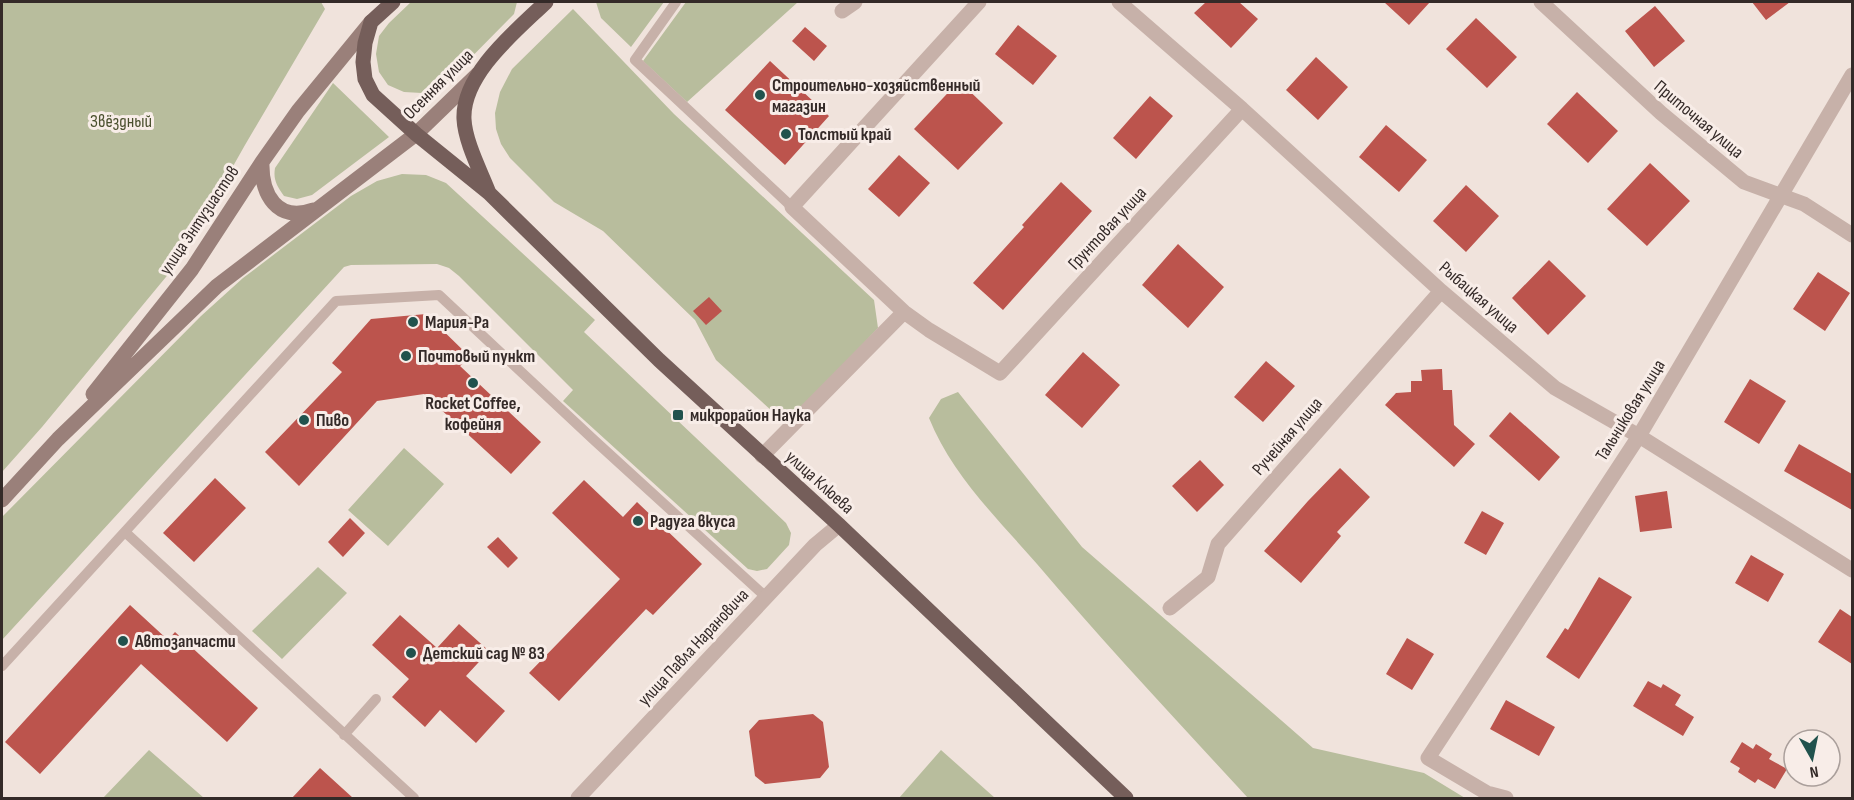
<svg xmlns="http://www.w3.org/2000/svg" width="1854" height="800" font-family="'Sofia Sans Condensed',sans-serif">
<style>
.green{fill:#b8bd9d}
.building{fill:#bc544d}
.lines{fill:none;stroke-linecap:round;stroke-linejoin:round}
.lane{stroke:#c7b1a9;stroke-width:10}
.street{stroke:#c7b1a9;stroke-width:15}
.secondary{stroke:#9a807a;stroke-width:15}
.primary{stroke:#755e5a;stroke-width:15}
.poi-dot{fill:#21524d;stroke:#f8ede8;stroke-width:2}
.labels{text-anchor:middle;stroke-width:6;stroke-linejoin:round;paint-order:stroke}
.street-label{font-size:18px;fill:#342a28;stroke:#f8ede8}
.poi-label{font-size:18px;font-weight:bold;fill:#342a28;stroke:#f8ede8;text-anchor:start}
.park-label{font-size:18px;fill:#4a502e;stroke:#f8ede8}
</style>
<rect width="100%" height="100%" fill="#f0e3dc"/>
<path class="green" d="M2,2H321L325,9L245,145L180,260L42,427L2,472Z
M411,2H517L514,14L442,87L422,93L404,92L388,85L379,72L376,54L379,36L389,23Z
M596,2H664L631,47L601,18Z
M686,2H798L687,102L643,61Z
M573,9L674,114L874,300L878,328L795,416L783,421L716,360L695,320L603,231L554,202L510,158L501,144L496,129L495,113L500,92L512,69Z
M333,83L389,137L312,195L297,199L284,196C277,186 273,180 275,168Z
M402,174L426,175L446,183L595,320L584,332L786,523L791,533L789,545L767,569L757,571L748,569L563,401L573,390L459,276L449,268L437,264L351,265L344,267L2,640V517L201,316L243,278L351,196L377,181Z
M958,392L1082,547L1313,748L1424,773L1465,798H1248C1177,721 1105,644 1037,564C997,518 952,475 929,418L941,399Z
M404,448L444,484L388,546L348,510Z
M318,567L347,593L282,659L252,631Z
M149,750L204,798H103Z
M941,750L995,798H899Z"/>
<path class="building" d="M1206,2H1239L1258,19L1231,48L1194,13Z
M1384,2H1430L1409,25Z
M1752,2H1790L1766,20Z
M1655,6L1685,41L1654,67L1625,31Z
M1476,18L1517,57L1487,88L1446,49Z
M1018,25L1057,56L1033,85L995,54Z
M805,27L827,46L814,61L792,41Z
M1316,57L1348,87L1318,120L1286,90Z
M770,61L829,116L785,165L725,110Z
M959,81L1003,123L958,170L914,129Z
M1577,92L1618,131L1588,163L1547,124Z
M1150,96L1173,116L1136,159L1113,138Z
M1386,125L1427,160L1399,192L1359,157Z
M899,155L930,183L899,217L868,189Z
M1650,163L1690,201L1647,246L1607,209Z
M1061,182L1092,211L1003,310L973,283L1024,227L1022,225Z
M1466,185L1499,216L1466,252L1433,221Z
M1178,244L1224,287L1188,328L1142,285Z
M1549,260L1586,296L1548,335L1512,298Z
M1818,272L1850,293L1825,331L1793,309Z
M709,297L722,311L706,325L693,311Z
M426,314L470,357L460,366L541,442L511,474L424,394L377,401L299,486L265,452L342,372L332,363L371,319Z
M1083,352L1120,385L1082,428L1045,395Z
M1266,361L1295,386L1263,422L1234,397Z
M1442,369L1443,390H1452L1454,425L1475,444L1454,467L1385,405L1396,393L1411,392V381H1422L1421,370Z
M1750,379L1786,401L1759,444L1724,422Z
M1510,412L1560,457L1539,481L1489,436Z
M1799,444L1852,474V510L1784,471Z
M1200,460L1224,485L1197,512L1172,486Z
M1340,468L1370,497L1337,532L1341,536L1301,583L1264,551L1308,501Z
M215,478L246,508L194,562L163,533Z
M584,480L623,517L637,502L702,564L653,615L646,609L559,701L529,673L620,579L552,513Z
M1667,491L1672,528L1640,532L1635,496Z
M1482,511L1504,523L1486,555L1464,543Z
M350,518L365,533L343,557L328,542Z
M498,537L518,558L508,568L487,547Z
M1751,555L1784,574L1768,602L1735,583Z
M1599,577L1632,597L1579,679L1546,657L1565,628L1568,630Z
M130,605L168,640L175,632L258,708L227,742L141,664L40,774L5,742Z
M1840,609L1852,617V664L1818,642Z
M400,615L437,648L459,624L489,651L466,676L505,711L476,743L440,710L425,727L392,697L409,679L372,645Z
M1407,638L1434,654L1412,690L1386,674Z
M1648,681L1661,688L1663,684L1681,695L1675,705L1694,717L1683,736L1633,706Z
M1506,700L1555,727L1539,756L1490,729Z
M813,714L823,722L829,767L820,778L765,784L755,776L749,731L759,720Z
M1742,742L1753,749L1756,744L1772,754L1769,759L1787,769L1775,789L1758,779L1755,783L1738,772L1740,768L1730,762Z
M320,768L353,798H292Z"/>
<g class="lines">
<path class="lane" d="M676,2L635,60L792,207
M125,532L414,798
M2,666L336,301L439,295L594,440L766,597
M344,735L376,699"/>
<path class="street" d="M979,2L792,207L904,312L929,330L1000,373L1242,109
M1119,2L1242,109L1441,291L1555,388L1639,436L1852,570
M1541,2L1661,113L1744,182L1804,204L1852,235
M842,11L855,2
M762,456L904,312
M1170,608L1208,577L1218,544L1441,291
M578,798L815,545L839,525
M1506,798L1487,793L1428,758L1639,436L1852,75"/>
<path class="secondary" d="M262,162C261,194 277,223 313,210
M93,394L192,269L262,162L298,111L371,22
M2,500L58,439L217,286L416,134L478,74"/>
<path class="primary" d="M393,2L371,22L365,43L363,62L365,79L373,95L416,134L489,193L659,360L839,525L1126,798
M489,193C481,172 465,142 464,119C462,74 517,30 546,2"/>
</g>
<g class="poi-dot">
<circle cx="760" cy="95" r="6"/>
<circle cx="786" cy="134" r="6"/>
<circle cx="413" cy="322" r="6"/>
<circle cx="406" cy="356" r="6"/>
<circle cx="473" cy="383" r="6"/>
<rect x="672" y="409" width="12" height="12" rx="3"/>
<circle cx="304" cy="420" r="6"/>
<circle cx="638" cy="521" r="6"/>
<circle cx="123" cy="641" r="6"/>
<circle cx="411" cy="653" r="6"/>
</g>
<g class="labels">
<g class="street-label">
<text transform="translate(438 84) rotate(-45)" y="6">Осенняя улица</text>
<text transform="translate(1699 119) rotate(40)" y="6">Приточная улица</text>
<text transform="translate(199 220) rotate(-56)" y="6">улица Энтузиастов</text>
<text transform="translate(1107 228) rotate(-47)" y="6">Грунтовая улица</text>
<text transform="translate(1479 297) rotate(41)" y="6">Рыбацкая улица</text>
<text transform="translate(1630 410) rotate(-58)" y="6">Тальниковая улица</text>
<text transform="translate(1287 436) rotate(-49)" y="6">Ручейная улица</text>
<text transform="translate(820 482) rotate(42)" y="6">улица Клюева</text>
<text transform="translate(693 647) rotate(-47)" y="6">улица Павла Нарановича</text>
</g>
<g class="poi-label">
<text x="772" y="91">Строительно-хозяйственный<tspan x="772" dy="21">магазин</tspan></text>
<text x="798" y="140">Толстый край</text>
<text x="425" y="328">Мария-Ра</text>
<text x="418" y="362">Почтовый пункт</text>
<text x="473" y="409" text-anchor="middle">Rocket Coffee,<tspan x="473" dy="21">кофейня</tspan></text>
<text x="690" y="421">микрорайон Наука</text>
<text x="316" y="426">Пиво</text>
<text x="650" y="527">Радуга вкуса</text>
<text x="135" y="647">Автозапчасти</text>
<text x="423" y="659">Детский сад № 83</text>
</g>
<g class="park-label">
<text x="121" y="127">Звёздный</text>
</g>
</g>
<rect width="1854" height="800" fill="none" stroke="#342a28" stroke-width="6"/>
<g transform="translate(1812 758) rotate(171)"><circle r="28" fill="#f8ede8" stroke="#aa9f9b" stroke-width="1.5"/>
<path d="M0-4.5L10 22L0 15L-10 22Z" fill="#21524d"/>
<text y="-9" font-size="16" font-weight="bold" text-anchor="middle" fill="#342a28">N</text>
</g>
</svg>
